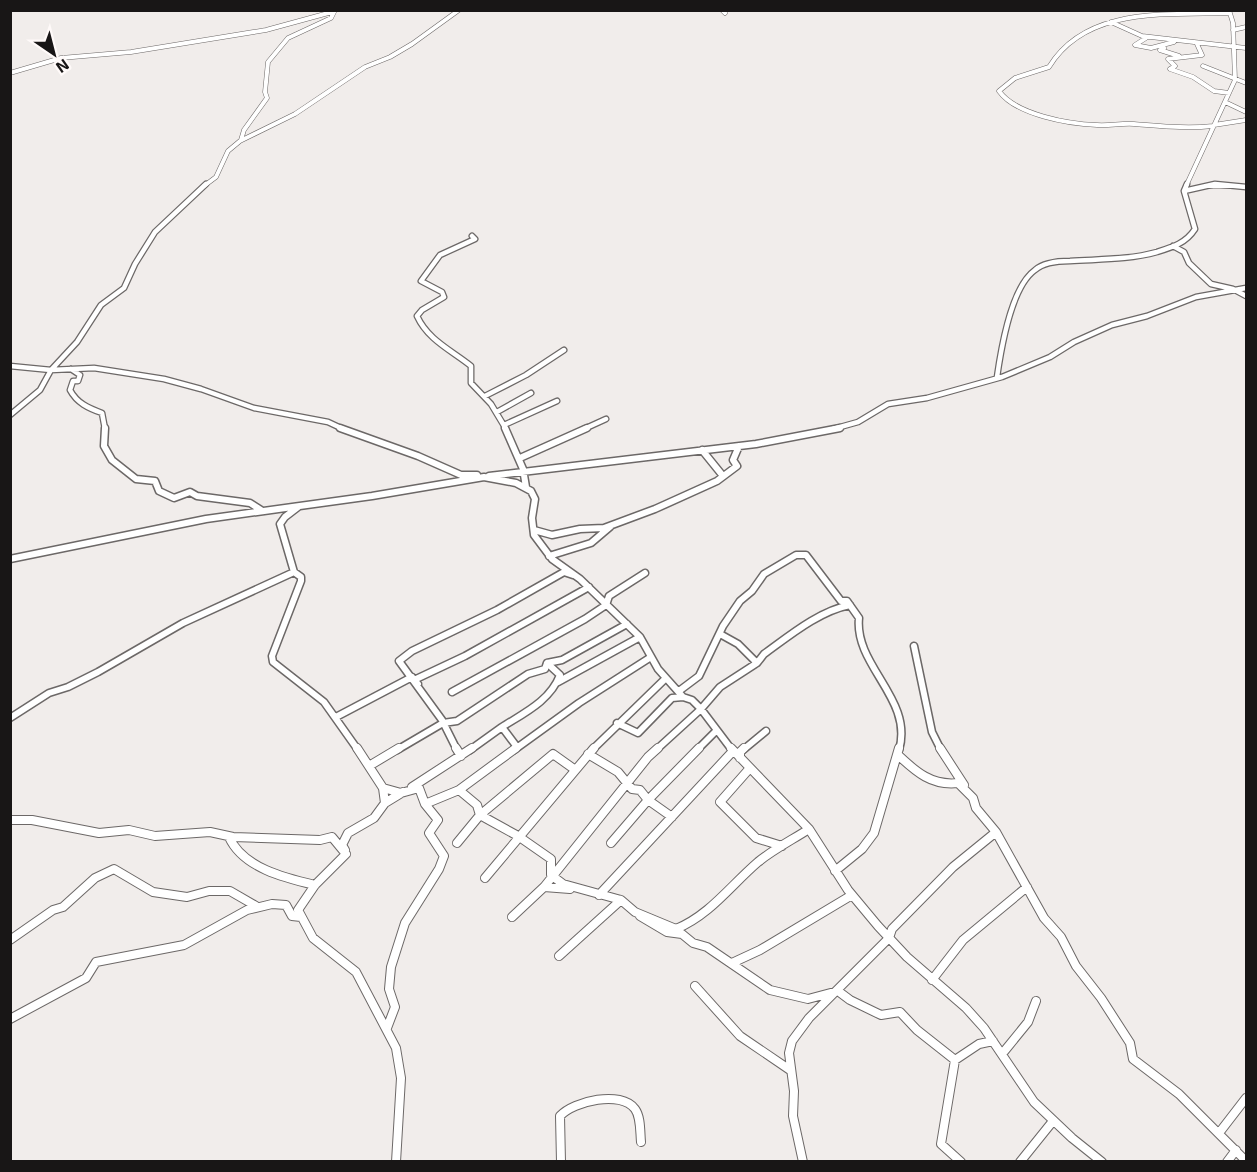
<svg xmlns="http://www.w3.org/2000/svg" width="1257" height="1172" font-family="'Exo 2',sans-serif">
<style>
.lines{fill:none;stroke-linecap:round;stroke-linejoin:round}
.street-far3-casing{stroke:#6c6867;stroke-width:5}
.street-far2-casing{stroke:#6c6867;stroke-width:7}
.street-far1-casing{stroke:#6c6867;stroke-width:9}
.street-casing{stroke:#6c6867;stroke-width:10}
.street-far3{stroke:#fff;stroke-width:4}
.street-far2{stroke:#fff;stroke-width:4.5}
.street-far1{stroke:#fff;stroke-width:6}
.street{stroke:#fff;stroke-width:8}
</style>
<rect width="100%" height="100%" fill="#f1edeb"/>
<g class="lines">
<defs>
<path id="street-far3" d="M722,10L725,13
M1111,22L1142,36L1246,48
M1233,30L1246,27
M1146,38L1135,45L1151,48L1174,42
M1200,43L1197,44L1202,55L1168,59L1175,66L1170,69L1193,77L1214,91L1229,93
M1164,48L1160,50L1179,56
M1203,66L1246,83
M10,73L61,58L131,52L266,30L332,12
M1225,102L1246,112
M1214,125L1246,120
M1213,126C1186,129 1161,126 1134,124C1122,123 1109,126 1097,125C1069,124 1016,115 999,91L1015,78L1049,67C1086,6 1167,15 1230,13
M241,140L244,130L267,98L265,92L268,62L288,38L331,18L335,10
M204,186L216,177L228,151L240,141L295,114L365,67L390,57L412,44L459,10
M1186,186L1235,80L1233,23L1229,10
M1206,186H1238"/>
<path id="street-far2" d="M1184,191L1215,184L1246,187
M472,236L475,239L440,255L421,281L442,292L444,297L422,310L417,316C428,340 451,350 471,366V383L491,404L506,429
M1173,246L1184,252L1189,263L1211,284L1233,289L1246,296
M10,366L51,370L94,368L164,379L201,389L254,408L328,422L343,429
M71,369L80,375L78,381H73L70,390C77,403 88,408 102,413L105,429
M997,377C1001,349 1011,287 1035,270C1044,262 1059,261 1070,261C1100,259 1128,260 1157,252C1173,247 1186,243 1195,229L1184,191L1187,184
M485,396L526,375L564,350
M497,412L531,393
M10,415L40,390L51,370L77,342L101,305L124,288L135,264L155,232L206,184
M504,425L557,401
M584,429L606,419
M833,429L858,422L888,404L927,398L1002,377L1050,357L1074,342L1112,325L1147,316L1196,297L1246,288"/>
<path id="street-far1" d="M105,428L104,446L112,460L136,479L155,481L159,491L174,498L190,492L197,496L250,503L261,510
M340,428L418,456L461,475H477
M505,428L523,469L526,487
M702,450L723,476
M520,458L587,428
M489,476L756,444L840,428
M298,507L285,517L280,524L294,572L301,577V581L272,656L273,662L324,702L358,750
M534,530L552,535L580,529L604,528L655,509L717,481L737,466L733,460L739,446
M549,556L591,543L611,526
M10,559L206,519L372,496L484,477L516,483L531,491L535,499L532,518L534,535L552,559L580,579L640,637L658,669L683,697L692,700L701,709L732,750
M720,634L738,644L757,663
M914,646L932,732L941,750
M558,682L640,637
M418,684L414,680L465,656L589,587
M679,691L699,676L723,626L740,601L752,591L764,574L796,555H806L841,601H847L859,618C854,666 914,699 899,750
M452,692L585,619L606,605L609,596L645,573
M336,717L412,677
M10,718L49,693L68,687L98,672L183,623L294,572
M617,723L638,733L672,698L683,697
M502,727C524,713 550,701 560,675L547,663
M397,750L443,723L457,721L528,674L545,669L547,663L562,660L627,624
M457,750L442,720L399,661L412,651L497,610L564,572L573,575
M470,750L502,727L517,747
M514,750L579,703L651,657
M592,750L666,678
M656,750L701,709L720,687L757,663L764,654C789,636 819,611 850,605
M697,750L716,731
M743,750L766,731"/>
<path id="street" d="M357,748L383,788L385,803
M456,748L461,756
M731,748L809,829L848,890L878,926L907,957L966,1008L984,1028L1034,1102L1072,1138L1102,1162
M940,748L964,785
M588,754L618,772L632,789L640,790L648,800L672,817
M898,755C916,772 932,786 958,783L973,798L976,808L996,832L1044,918L1061,937L1076,966L1101,998L1130,1043L1133,1059L1179,1094L1246,1161
M740,758V752L744,748
M369,766L399,748
M750,768L720,802L756,838L782,846
M412,787L472,748
M383,788L401,793L419,788L425,804L438,820L429,833L444,856L439,869L405,923L391,967L389,989L395,1007L387,1028
M459,790L516,748
M425,804L459,790L477,805L480,815L518,836L551,859V875L563,884L621,900L635,912L676,929C710,915 731,885 758,862C774,849 792,840 809,829
M10,820H32L99,833L129,830L155,836L210,832L233,837L320,840L332,837L346,854
M229,837C243,868 285,878 315,885
M457,843L480,815L553,754L574,769
M611,843L648,800L699,748
M345,850L342,845L348,833L374,818L385,803L403,792
M346,854L315,885L298,910L313,938L356,972L396,1048L401,1078L396,1162
M835,871L862,849L874,833L899,748
M485,878L594,748
M544,887L570,889
M599,895L733,751
M640,916L667,932L682,934L693,943L707,947L770,990L808,999L838,991L850,1000L881,1015L900,1012L917,1030L955,1060L979,1044L993,1041
M512,917L544,887L648,757L658,748
M10,940L53,910L63,907L95,878L114,869L153,892L187,897L209,891H230L256,906
M559,956L621,900
M732,963L760,950L852,895
M932,980L963,940L1027,887
M695,986L740,1036L790,1070
M10,1019L86,978L96,962L184,945L247,910L272,904L286,905L292,916L301,917
M1002,1054L1028,1022L1036,1001
M955,1060L941,1144L961,1162
M1219,1133L1246,1098
M561,1162L560,1116C574,1101 621,1090 635,1109C641,1117 640,1132 641,1142
M803,1162L793,1116L794,1091L789,1053L792,1041L809,1018L889,938L892,929L953,867L996,832
M1020,1162L1053,1121
M1227,1162L1236,1150"/>
</defs>
<use href="#street-far3" class="street-far3-casing"/>
<use href="#street-far2" class="street-far2-casing"/>
<use href="#street-far1" class="street-far1-casing"/>
<use href="#street" class="street-casing"/>
<use href="#street-far3" class="street-far3"/>
<use href="#street-far2" class="street-far2"/>
<use href="#street-far1" class="street-far1"/>
<use href="#street" class="street"/>
</g>
<rect width="1257" height="1172" fill="none" stroke="#181616" stroke-width="24"/>
<g transform="translate(54 54) rotate(145)" stroke="#fffaf9" stroke-width="4.5" paint-order="stroke">
<path d="M0-4.5L10 22L0 15L-10 22Z" fill="#181616"/>
<text y="-9" font-size="16" font-weight="bold" text-anchor="middle" fill="#181616">N</text>
</g>
</svg>
